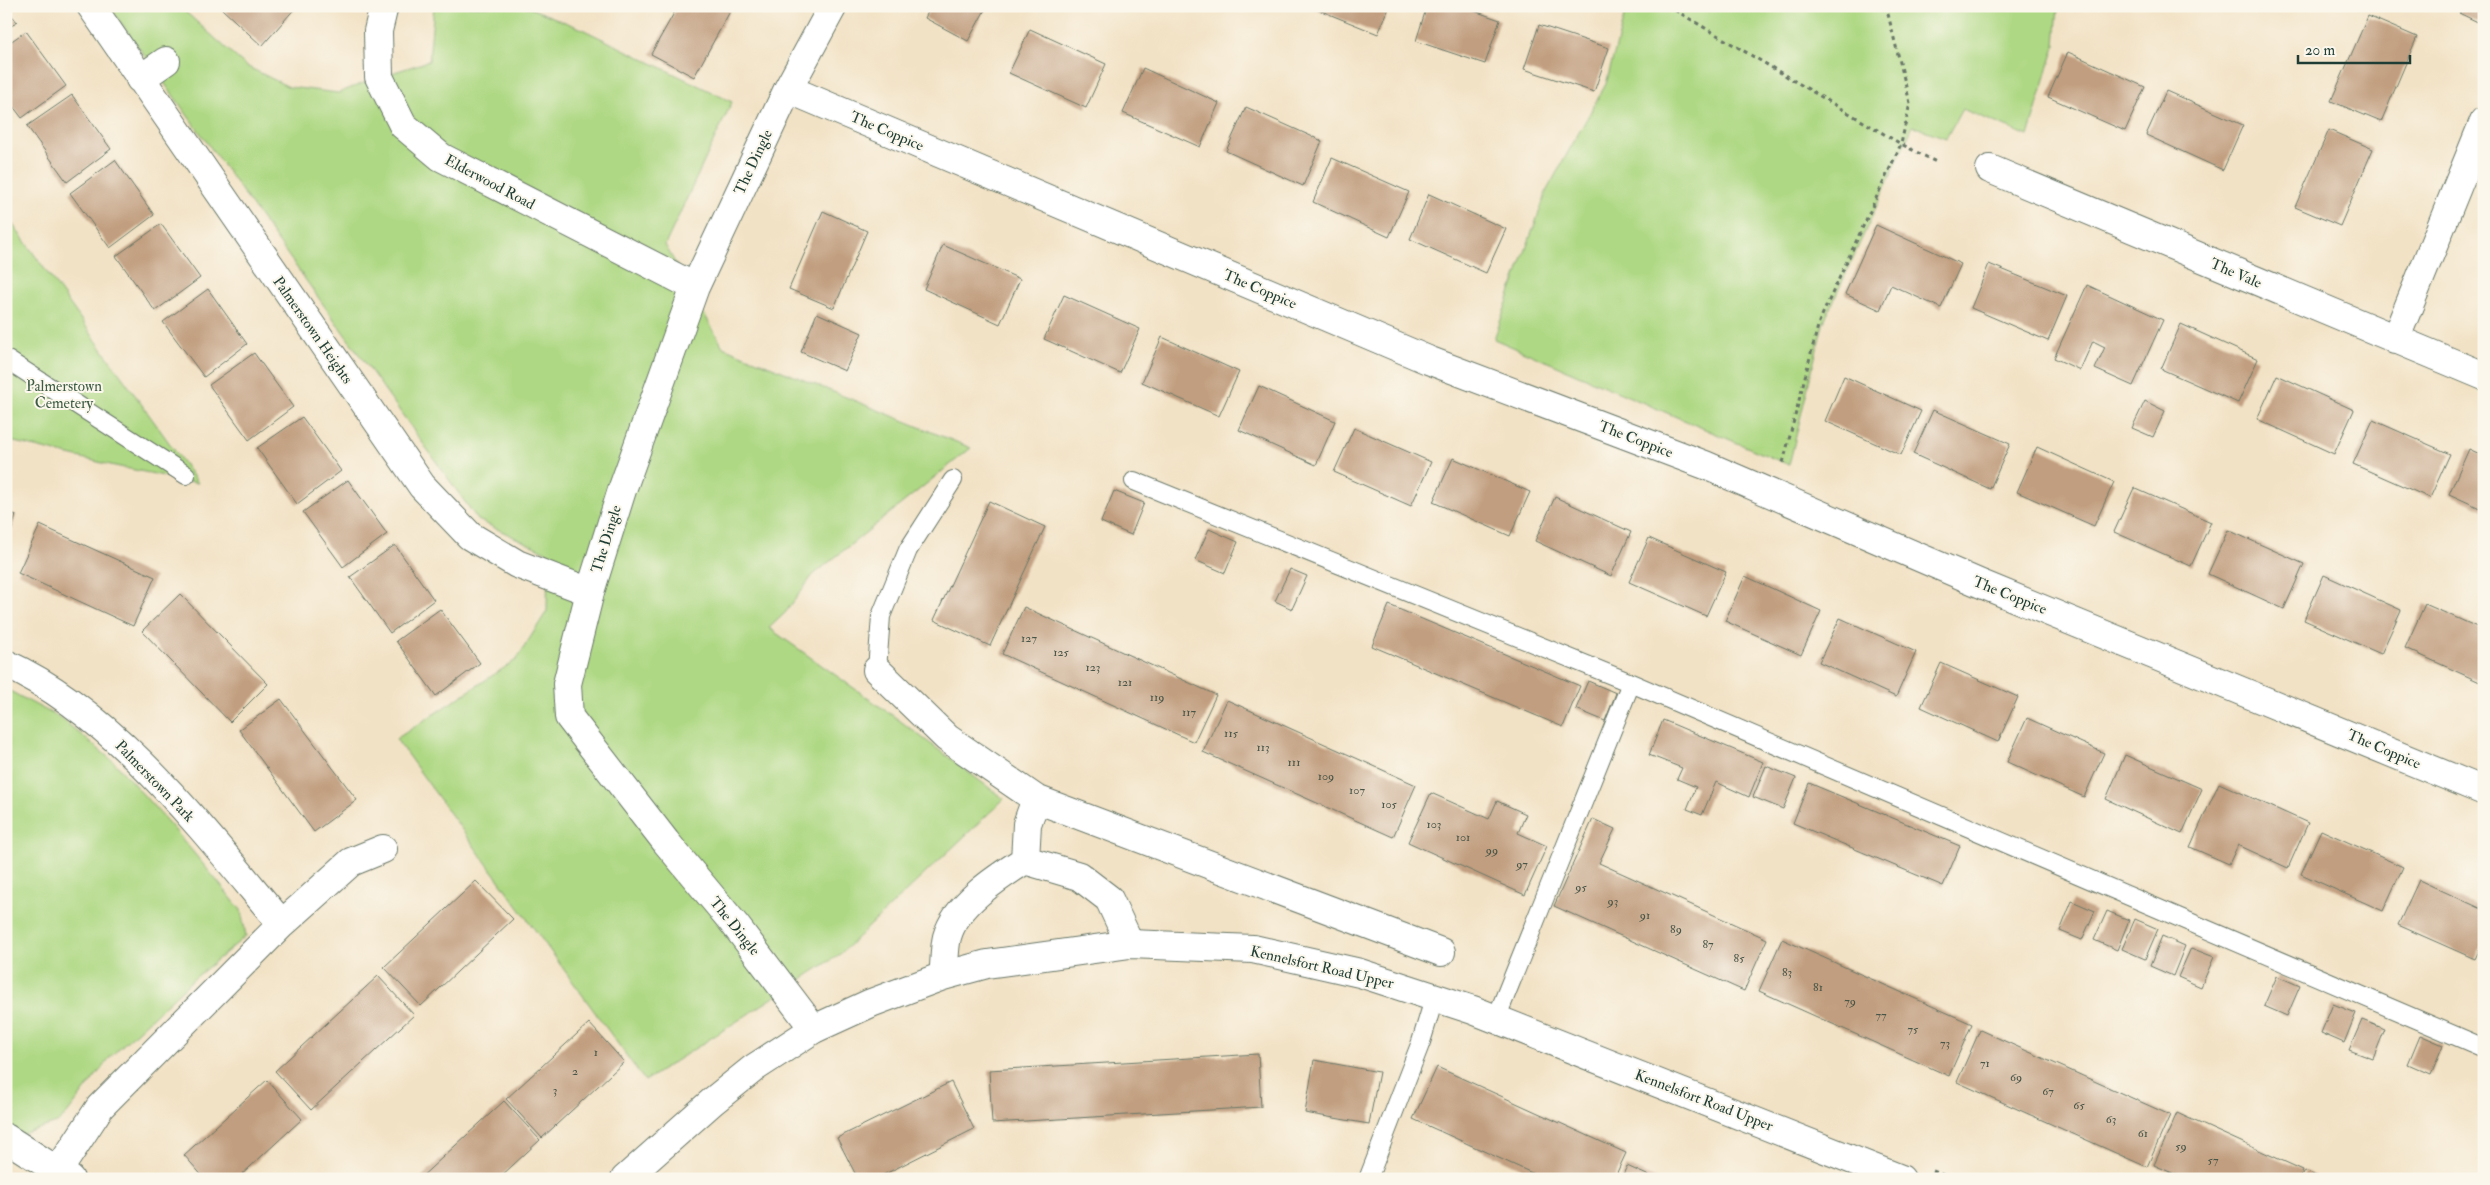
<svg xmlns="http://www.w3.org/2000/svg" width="2490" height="1185" font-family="'IM FELL Double Pica',serif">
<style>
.green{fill:#aed883;stroke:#668a5c}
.building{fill:#c19e7f}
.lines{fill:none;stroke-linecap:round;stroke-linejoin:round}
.lane-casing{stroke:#697767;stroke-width:20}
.street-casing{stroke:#697767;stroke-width:30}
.secondary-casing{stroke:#697767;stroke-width:30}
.path{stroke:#697767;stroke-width:3;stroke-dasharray:4 4;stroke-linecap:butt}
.lane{stroke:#fff;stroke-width:18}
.street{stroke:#fff;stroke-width:28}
.secondary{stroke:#fff;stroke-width:28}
.labels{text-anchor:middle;stroke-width:4;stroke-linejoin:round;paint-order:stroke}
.number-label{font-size:12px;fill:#485547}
.street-label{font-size:15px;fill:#1f3d34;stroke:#fbf7ec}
.park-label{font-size:15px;fill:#3c5c44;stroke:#fbf7ec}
</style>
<rect width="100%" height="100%" fill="#fbf7ec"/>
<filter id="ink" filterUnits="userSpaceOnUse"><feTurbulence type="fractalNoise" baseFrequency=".02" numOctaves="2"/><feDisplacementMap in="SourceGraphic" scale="10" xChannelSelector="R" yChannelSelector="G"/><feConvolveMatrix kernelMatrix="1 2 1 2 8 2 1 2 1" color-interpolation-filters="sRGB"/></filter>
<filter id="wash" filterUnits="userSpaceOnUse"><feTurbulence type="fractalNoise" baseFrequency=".0096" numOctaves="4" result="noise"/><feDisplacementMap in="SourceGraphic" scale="20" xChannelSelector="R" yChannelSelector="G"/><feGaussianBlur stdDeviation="1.12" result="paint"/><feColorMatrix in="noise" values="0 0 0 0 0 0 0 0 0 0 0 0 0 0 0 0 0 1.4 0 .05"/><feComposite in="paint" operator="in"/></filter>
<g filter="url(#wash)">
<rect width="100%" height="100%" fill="#f2e2c5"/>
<path class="green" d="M109,6H179L246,66L289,87L338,93L379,77L429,61L434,6H525L580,28L732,102L665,245L723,347L971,448L813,575L785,613L769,628L899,720L1004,799L839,955L645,1081L396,739L516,660L547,611L548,553L478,520Z
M1627,6H2058L2055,46L2028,136L1962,109L1946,138L1913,126L1823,324L1789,465L1494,339L1547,190L1606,84Z
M6,215L198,483L115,466L6,440Z
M6,689L62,719L114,762L174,829L241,910L246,936L190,982L111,1056L67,1114L57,1123L19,1135L6,1127Z"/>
<g id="blocks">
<path class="building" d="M225,6H297L262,46L222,9Z
M678,6H733L694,77L651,54Z
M931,6H987L968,41L925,18Z
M1309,6H1390L1378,34Z
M1427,6H1460L1500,20L1485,64L1416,41Z
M2462,6H2484V25L2459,13Z
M6,8L17,22L6,30Z
M2368,16L2417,37L2381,122L2331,101Z
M1539,25L1609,48L1594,92L1524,69Z
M1030,29L1106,64L1086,108L1009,73Z
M26,31L66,86L22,118L6,97V45Z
M2068,52L2145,87L2125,131L2048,97Z
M1143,68L1219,103L1200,147L1123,113Z
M2166,91L2243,125L2223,170L2146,135Z
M72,95L111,149L67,182L27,126Z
M1246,107L1322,141L1303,186L1226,151Z
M2329,130L2373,149L2340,226L2295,207Z
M1332,158L1409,192L1389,237L1313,202Z
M115,160L154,215L110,248L70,193Z
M1429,194L1506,229L1486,273L1410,239Z
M823,211L867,231L834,308L789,289Z
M161,224L200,278L155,311L116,256Z
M1876,225L1961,264L1941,308L1891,285L1880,310L1845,294Z
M943,245L1020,279L1000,324L924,289Z
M1989,264L2067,296L2048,341L1971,308Z
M2087,285L2163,320L2133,386L2095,369L2105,347L2093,341L2080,370L2054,358Z
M208,289L247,344L204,377L163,322Z
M1064,295L1140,329L1120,373L1044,339Z
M817,313L862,333L845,371L801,352Z
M2181,324L2258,359L2238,403L2161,369Z
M1162,337L1239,372L1219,416L1142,382Z
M254,353L293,407L249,440L209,385Z
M2277,375L2354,410L2334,454L2257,419Z
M1844,376L1921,411L1901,455L1825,421Z
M1259,386L1335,421L1316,465L1239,430Z
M2145,401L2165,411L2153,437L2132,428Z
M1933,410L2010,444L1990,489L1913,454Z
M302,417L341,471L297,504L257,448Z
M2373,420L2450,454L2430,498L2353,464Z
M1354,428L1431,462L1411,506L1334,472Z
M2037,447L2114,482L2094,526L2017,492Z
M2469,449L2484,456V510L2449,494Z
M1453,458L1530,492L1510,536L1433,502Z
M348,480L387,534L343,567L303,512Z
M2134,488L2211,522L2191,566L2114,532Z
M1114,491L1144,503L1131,535L1101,522Z
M1555,497L1631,532L1611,576L1535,541Z
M989,501L1045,527L990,646L934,620Z
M6,511L16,515L7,546H6Z
M40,525L155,577L133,626L18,573Z
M1209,529L1238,542L1225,573L1195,560Z
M2228,530L2304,564L2284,609L2208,574Z
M1649,538L1726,572L1706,616L1629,582Z
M395,545L434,600L390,633L350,577Z
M1290,569L1307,576L1292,609L1275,601Z
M2324,575L2401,610L2381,654L2304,620Z
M1745,576L1821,611L1801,655L1725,621Z
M180,594L268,684L230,722L142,631Z
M2425,604L2484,630V678L2482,683L2405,648Z
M1389,605L1580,686L1563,727L1372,646Z
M1024,607L1216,695L1194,742L1002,654Z
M440,609L480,663L436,696L396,641Z
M1840,618L1916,652L1896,697L1819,662Z
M1941,663L2018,697L1998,742L1921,707Z
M1588,681L1616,693L1605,721L1576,709Z
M281,699L357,800L314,832L239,730Z
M1227,700L1416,785L1393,837L1203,752Z
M2027,718L2104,753L2084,797L2007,762Z
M1663,720L1763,762L1749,797L1716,782L1702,815L1687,809L1696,787L1677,779L1682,768L1649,755Z
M2125,755L2202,789L2182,834L2106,799Z
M1766,766L1796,778L1783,809L1753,797Z
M1809,783L1960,846L1943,886L1793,823Z
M2219,783L2308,823L2288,868L2238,845L2229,864L2190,847Z
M1431,793L1489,819L1497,801L1526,814L1518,833L1547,846L1525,895L1408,842Z
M1593,819L1615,829L1599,863L1767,939L1744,991L1554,906Z
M2321,830L2403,867L2383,911L2301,874Z
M2419,880L2484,910V940L2475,959L2398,925Z
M476,881L513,919L421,1006L384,967Z
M2072,901L2095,911L2082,940L2060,931Z
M2107,911L2129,920L2117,950L2094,940Z
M2135,919L2158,929L2145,959L2122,949Z
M2162,936L2185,946L2173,976L2150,966Z
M1782,939L1972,1024L1949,1076L1759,991Z
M2191,948L2214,957L2201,987L2178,977Z
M378,976L414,1015L311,1110L275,1071Z
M2277,976L2300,986L2287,1016L2264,1006Z
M2333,1004L2356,1013L2344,1043L2321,1033Z
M2362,1020L2385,1029L2373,1059L2349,1050Z
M589,1023L624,1062L542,1138L506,1099Z
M1980,1030L2170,1115L2147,1167L1957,1082Z
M2420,1035L2443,1045L2431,1074L2408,1064Z
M1258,1054L1261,1107L992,1123L989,1070Z
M1314,1060L1379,1072L1369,1124L1305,1113Z
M1437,1067L1626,1153L1614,1179H1545L1413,1119Z
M267,1080L302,1119L237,1179H205L184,1155Z
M951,1082L974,1129L875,1179H858L837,1138Z
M504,1101L540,1140L499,1178L419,1179Z
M2177,1113L2303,1170L2299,1179H2186L2154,1165Z
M1627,1166L1656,1179H1621Z
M2305,1171L2322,1179H2301Z"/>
</g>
</g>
<g filter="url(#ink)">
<use href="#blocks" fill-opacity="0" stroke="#697767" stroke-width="1"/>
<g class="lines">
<defs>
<path id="lane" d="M6,359L186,475
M1134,481L1631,683L2484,1048
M877,670L881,616L908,550L953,480
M1496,1019L1631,683
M1368,1179L1421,1042L1435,996"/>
<path id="street" d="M91,6L422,486L470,536L517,564L590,592
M384,6L378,31L379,77L403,125L441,157L695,287
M140,79L166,61
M788,89L1428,360L1705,465L1979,583L2484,791
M1990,169L2484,376
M2395,340L2484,121
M6,664C115,713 206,834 282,924
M877,670L947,738L1036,799L1441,952
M1025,860L1027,824L1036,799
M943,976C945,963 944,949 947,937C956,904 998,877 1025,860L1079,876L1109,899L1130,944
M814,1029L736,926L666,842L569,717L567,684L590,592L622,490L695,287L788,89L833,6
M6,1138L70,1179
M58,1171L100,1107L282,924L351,862L383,849"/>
<path id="secondary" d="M625,1179L713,1101L754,1068L814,1029L871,1003L943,976L987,964L1130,944L1253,949L1360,973L1473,1010L1901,1179"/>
</defs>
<use href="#lane" class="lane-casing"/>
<use href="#street" class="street-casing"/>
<use href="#secondary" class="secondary-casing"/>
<path class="path" d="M1668,6L1901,144L1819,322L1783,463
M1886,6L1910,103L1901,144L1938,163
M1933,1171L1953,1179"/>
<use href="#lane" class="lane"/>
<use href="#street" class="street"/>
<use href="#secondary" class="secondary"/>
</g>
</g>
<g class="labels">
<g class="number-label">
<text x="1029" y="642">127</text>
<text x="1061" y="656">125</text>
<text x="1093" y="671">123</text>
<text x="1125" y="686">121</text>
<text x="1157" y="701">119</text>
<text x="1189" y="716">117</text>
<text x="1231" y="737">115</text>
<text x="1263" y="751">113</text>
<text x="1294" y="766">111</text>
<text x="1326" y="780">109</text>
<text x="1357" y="794">107</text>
<text x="1389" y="808">105</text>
<text x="1434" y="828">103</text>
<text x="1463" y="841">101</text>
<text x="1492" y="854">99</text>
<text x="1522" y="868">97</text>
<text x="1581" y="891">95</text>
<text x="1613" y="905">93</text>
<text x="1645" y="919">91</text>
<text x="1676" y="933">89</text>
<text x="1708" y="948">87</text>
<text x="1739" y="962">85</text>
<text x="1787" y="976">83</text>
<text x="1818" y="991">81</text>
<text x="1850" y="1005">79</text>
<text x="1881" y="1019">77</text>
<text x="1913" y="1033">75</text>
<text x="1945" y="1047">73</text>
<text x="596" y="1056">1</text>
<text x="1985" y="1067">71</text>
<text x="575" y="1075">2</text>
<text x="2016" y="1081">69</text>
<text x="555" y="1094">3</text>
<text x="2048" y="1095">67</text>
<text x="2079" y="1109">65</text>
<text x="2111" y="1123">63</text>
<text x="2143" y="1137">61</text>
<text x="2181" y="1150">59</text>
<text x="2213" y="1164">57</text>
</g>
<g class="street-label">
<text transform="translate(887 131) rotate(23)" y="5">The Coppice</text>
<text transform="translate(753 162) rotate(-65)" y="5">The Dingle</text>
<text transform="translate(490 182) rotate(28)" y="5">Elderwood Road</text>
<text transform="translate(2236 273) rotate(23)" y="5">The Vale</text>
<text transform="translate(1260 289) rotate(23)" y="5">The Coppice</text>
<text transform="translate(313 330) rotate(55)" y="5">Palmerstown Heights</text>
<text transform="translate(1636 439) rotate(21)" y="5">The Coppice</text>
<text transform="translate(606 539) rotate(-73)" y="5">The Dingle</text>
<text transform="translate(2010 595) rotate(22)" y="5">The Coppice</text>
<text transform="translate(2384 749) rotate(23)" y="5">The Coppice</text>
<text transform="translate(155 781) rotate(46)" y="5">Palmerstown Park</text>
<text transform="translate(735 926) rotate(51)" y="5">The Dingle</text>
<text transform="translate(1322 967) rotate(13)" y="5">Kennelsfort Road Upper</text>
<text transform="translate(1704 1100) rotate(21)" y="5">Kennelsfort Road Upper</text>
</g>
<g class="park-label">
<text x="64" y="391">Palmerstown<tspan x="64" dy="17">Cemetery</tspan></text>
</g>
</g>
<rect width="2490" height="1185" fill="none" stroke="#fbf7ec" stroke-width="25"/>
<path d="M2298 55v8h112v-8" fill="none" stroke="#1f3d34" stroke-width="2.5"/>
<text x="2305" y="55" font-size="15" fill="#1f3d34" stroke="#fbf7ec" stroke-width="4" paint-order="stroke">20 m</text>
</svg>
